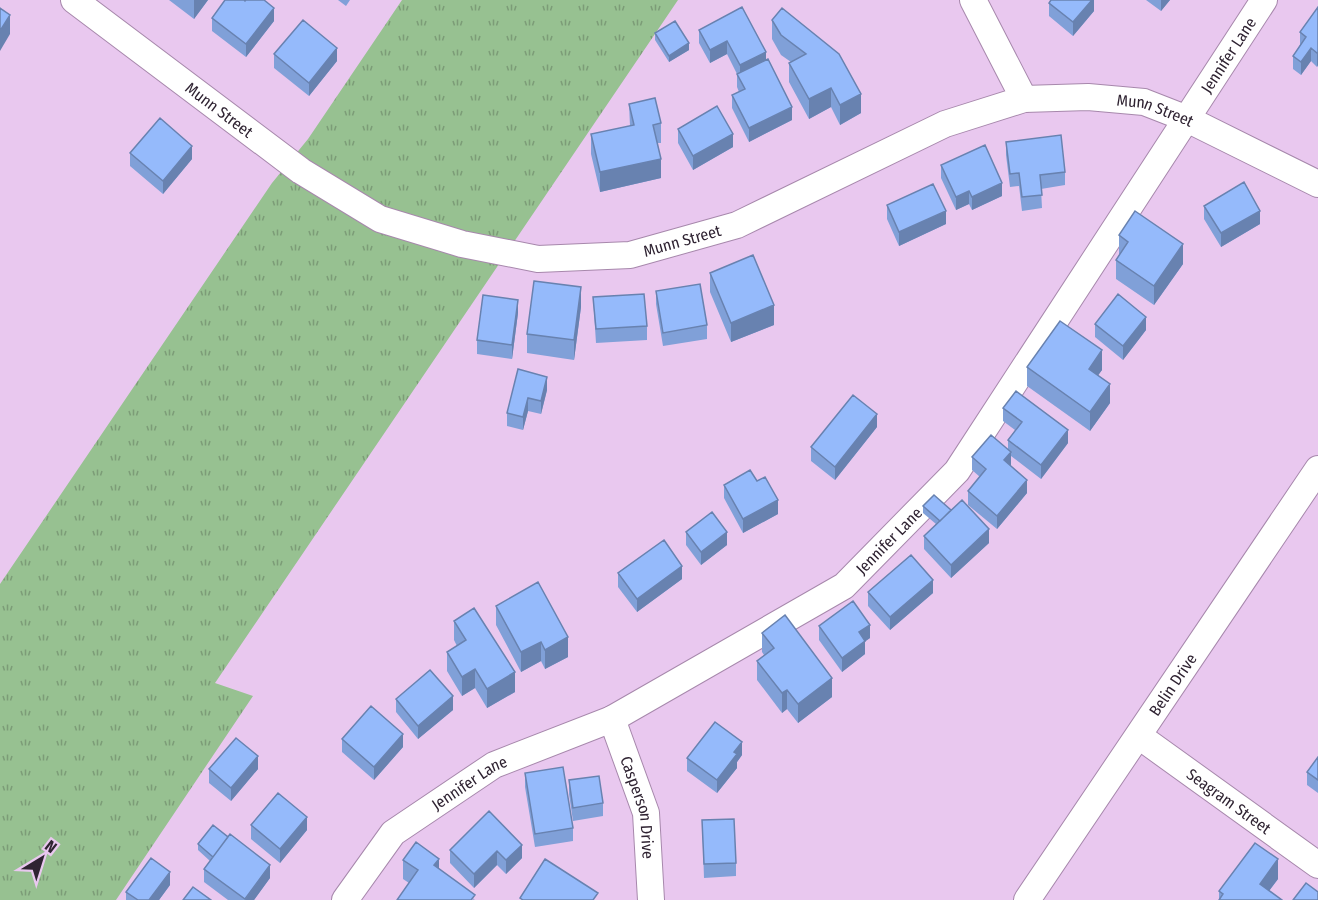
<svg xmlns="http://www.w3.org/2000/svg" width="1318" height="900" font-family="'Fira Sans Condensed',sans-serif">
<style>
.grass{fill:url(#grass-tufts)}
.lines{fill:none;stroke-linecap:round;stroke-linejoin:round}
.minor-casing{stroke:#a788ac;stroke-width:28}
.minor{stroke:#fff;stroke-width:26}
.wall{fill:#80a0d8}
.shaded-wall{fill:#6882b0}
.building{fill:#95bafb;stroke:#6882b0;stroke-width:1.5}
.labels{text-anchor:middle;stroke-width:4.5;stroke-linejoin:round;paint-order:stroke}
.street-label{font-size:16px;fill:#2f2332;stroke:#e9c8ef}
</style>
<defs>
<pattern id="grass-tufts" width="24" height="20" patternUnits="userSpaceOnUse" patternTransform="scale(1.5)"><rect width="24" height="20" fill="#97c191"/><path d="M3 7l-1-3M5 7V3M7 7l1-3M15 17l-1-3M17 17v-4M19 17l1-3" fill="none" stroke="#7c9c77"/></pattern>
</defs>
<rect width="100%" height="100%" fill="#e9c8ef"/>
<path class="grass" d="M402,0H678L215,683L253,696L116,900H0V584L272,183L308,139Z"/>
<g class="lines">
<defs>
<g id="minor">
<path id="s1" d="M74,0L301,171L380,219L462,244L538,259L630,255L737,225L945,124L1024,99L1088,97L1144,102L1185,118L1318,184"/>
<path d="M973,0L1024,99"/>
<path id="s2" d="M612,719L646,813L651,900"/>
<path id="s3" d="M1139,736L1318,865"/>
<path id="s4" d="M345,900L393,833L494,765L612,719L844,586L957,471L1264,0"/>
<path id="s5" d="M1027,900L1318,469"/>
</g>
</defs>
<use href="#minor" class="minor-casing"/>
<use href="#minor" class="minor"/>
</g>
<path class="wall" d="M169,0H208L194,19Z
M338,0H350L346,6Z
M1094,0V11L1073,36L1049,16V3Z
M1146,0H1170L1161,11Z
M245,1L274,21L246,57L212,31V18Z
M742,7L792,120L749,142L732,108V95L739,92L737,87V74L727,54L710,63L699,43V30Z
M1318,7V65L1317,67L1311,61L1301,75L1293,69V56L1300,45V32Z
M782,8L861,113L840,125L831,107L809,119L789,82V63L791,62L781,55L772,39V20Z
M655,33L689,50L669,62L655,40Z
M274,54L337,61L309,96L274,68Z
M629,104L661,123V143H657L661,178L600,192L591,154V134L630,126Z
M678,129L733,147L693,170L678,143Z
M1006,142L1065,172V185L1041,189L1042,208L1022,211L1019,186L1010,187L1006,155Z
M130,153L192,159L163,194L130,166Z
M941,165L1002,196L972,210L969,204L956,210L941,178Z
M887,205L946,224L899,246L887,219Z
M1204,206L1260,224L1221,247L1204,219Z
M1119,235L1183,264L1154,305L1116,279V260L1119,255Z
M710,273L774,325L731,342L710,292Z
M656,291L707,325V339L663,346L656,304Z
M593,297L647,326V340L596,343Z
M581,307L574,360L527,353V334Z
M518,313L512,359L477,354V340Z
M1095,324L1146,330L1123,360L1095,337Z
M1027,367L1102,370L1098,375L1110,403L1090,431L1027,386Z
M547,377V390L541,414L528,411L523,430L507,426V413Z
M1003,408L1068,443L1041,479L1011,456L1010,465L1027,493L997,529L968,505V491L980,477L972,470V457L1008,449V440L1015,430L1003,421Z
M877,427L835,480L811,461V447Z
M757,481L778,514L743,533L724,498V485Z
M923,506L951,510L989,543L951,578L924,549V536L936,524L923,513Z
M686,532L727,545L701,565L686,545Z
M618,573L682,579L637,612L618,587Z
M868,592L933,593L890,630L868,606Z
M496,606L568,657L545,669L541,661L521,672L496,625Z
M454,621L515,692L487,708L475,688L462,696L447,671V652L457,646L454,640Z
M819,626L870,638L865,641V654L842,672L819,640Z
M762,633L832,697L798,723L787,709L782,713L757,680V661L764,655L762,652Z
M396,699L453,710L418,739L396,712Z
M342,739L403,747L374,780L342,752Z
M742,755L737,762V768L717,793L687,771V758Z
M1318,757V793L1307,785V772Z
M209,769H258L231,801L209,783Z
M525,773L573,828V841L535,847L525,787Z
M569,780L603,803V816L573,821L569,794Z
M702,820L736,863V876L704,878Z
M251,825L307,830L280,863L251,839Z
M198,844L270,878L254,900H228L204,882V869L210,861L198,850Z
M522,845V858L506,874L497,865L474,888L450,863V850Z
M403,860L439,869L475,900L409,883L403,879Z
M1278,879L1269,891L1219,900V891Z
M170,885L159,900H126V892Z"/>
<path class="shaded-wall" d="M194,0H208L194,19Z
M1092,0H1094V11L1073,36V22Z
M1161,0H1170L1161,11Z
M274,8V21L246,57V44Z
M10,15V34L0,51V31Z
M727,41V54L710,63V50Z
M689,43V50L669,62V56Z
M337,48V61L309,96V83Z
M1311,48V61L1301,75V62Z
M766,52V65L740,79V65Z
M1318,52V65L1317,67V53Z
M831,88V107L809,119V99Z
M861,94V113L840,125V105Z
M792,107V120L749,142V128Z
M733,134V147L693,170V156Z
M192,146V159L163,194V181Z
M661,159V178L600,192V172Z
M1002,183V196L972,210V197Z
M969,191V204L956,210V197Z
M946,211V224L899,246V232Z
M1260,211V224L1221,247V233Z
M1183,244V264L1154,305V286Z
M581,287V307L574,360V340Z
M518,300V313L512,359V345Z
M774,305V325L731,342V323Z
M1146,317V330L1123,360V346Z
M1102,350V370L1089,388V369Z
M547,377V390L541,414V401Z
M1110,384V403L1090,431V412Z
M528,398V411L523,430V417Z
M877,414V427L835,480V467Z
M1068,430V443L1041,479V465Z
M1011,452V465L1004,473V460Z
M1027,480V493L997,529V516Z
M778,500V514L743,533V519Z
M989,529V543L951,578V565Z
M727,532V545L701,565V552Z
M682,566V579L637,612V599Z
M933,580V593L890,630V617Z
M870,625V638L859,646V632Z
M568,637V657L545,669V650Z
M865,641V654L842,672V658Z
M541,642V661L521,672V652Z
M475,669V688L462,696V677Z
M515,672V692L487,708V689Z
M832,678V697L798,723V704Z
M787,690V709L782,713V693Z
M453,696V710L418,739V726Z
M403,734V747L374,780V767Z
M742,742V755L737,762V768L717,793V780L734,752Z
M258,756V769L231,801V788Z
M307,817V830L280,863V849Z
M522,845V858L506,874V860Z
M497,851V865L474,888V874Z
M439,859V878L434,865Z
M1278,859V879L1262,900L1260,884Z
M270,865V878L254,900H245Z
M170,872V885L159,900H149Z"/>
<path class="building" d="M225,0H244L245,1L246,0H264L274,8L246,44L212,18Z
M1051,0H1092L1073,22L1049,3Z
M742,7L766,52L740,65L727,41L710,50L699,30Z
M1318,7V52L1317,53L1311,48L1301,62L1293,56L1306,37L1300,32Z
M0,8L10,15L0,31Z
M782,8L839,54L861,94L840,105L831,88L809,99L789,63L806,54L781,35L772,20Z
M303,20L337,48L309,83L274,54Z
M675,21L689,43L669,56L655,33Z
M768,59L792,107L749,128L732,95L745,89L737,74Z
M655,98L661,123L653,125L661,159L600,172L591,134L634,125L629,104Z
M717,106L733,134L693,156L678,129Z
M160,118L192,146L163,181L130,153Z
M1061,135L1065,172L1040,175L1042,195L1022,197L1019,173L1010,174L1006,142Z
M985,145L1002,183L972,197L969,191L956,197L941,165Z
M1244,182L1260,211L1221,233L1204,206Z
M933,184L946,211L899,232L887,205Z
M1135,211L1183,244L1154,286L1116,260L1128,242L1119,235Z
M753,255L774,305L731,323L710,273Z
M534,281L581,287L574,340L527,334Z
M700,284L707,325L663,333L656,291Z
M644,294L647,326L596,329L593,297Z
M1118,294L1146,317L1123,346L1095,324Z
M483,295L518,300L512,345L477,340Z
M1060,321L1102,350L1089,369L1110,384L1090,412L1027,367Z
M518,369L547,377L541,401L528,398L523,417L507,413Z
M1016,391L1068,430L1041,465L1008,440L1022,422L1003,408Z
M853,395L877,414L835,467L811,447Z
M991,435L1011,452L1004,460L1027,480L997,516L968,491L986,469L972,457Z
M750,470L757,481L765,477L778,500L743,519L724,485Z
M934,495L951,510L940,521L923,506Z
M962,500L989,529L951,565L924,536Z
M712,512L727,532L701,552L686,532Z
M664,540L682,566L637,599L618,573Z
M911,555L933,580L890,617L868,592Z
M538,582L568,637L545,650L541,642L521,652L496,606Z
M853,601L870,625L859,632L865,641L842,658L819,626Z
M474,608L515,672L487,689L475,669L462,677L447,652L466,640L454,621Z
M785,615L832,678L798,704L787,690L782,693L757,661L774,648L762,633Z
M430,670L453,696L418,726L396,699Z
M371,706L403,734L374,767L342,739Z
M715,722L742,742L734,752L737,754L717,780L687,758Z
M236,738L258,756L231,788L209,769Z
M1318,757V780L1307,772Z
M563,767L573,828L535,834L525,773Z
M599,776L603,803L573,808L569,780Z
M278,793L307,817L280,849L251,825Z
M489,811L522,845L506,860L497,851L474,874L450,850Z
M734,819L736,863L704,864L702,820Z
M213,825L228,837L213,857L198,844Z
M230,834L270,865L245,899L204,869Z
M416,842L439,859L434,865L475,895L471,900H397L418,870L403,860Z
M1255,843L1278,859L1260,884L1282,900H1219L1223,894L1219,891Z
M151,858L170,872L149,900H138L126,892Z
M545,859L598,893L593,900H523L520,898Z
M1306,883L1318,892V900H1293Z
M193,887L211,900H183Z"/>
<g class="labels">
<g class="street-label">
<text dy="6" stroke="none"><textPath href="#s4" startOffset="1256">Jennifer Lane</textPath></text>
<text dy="6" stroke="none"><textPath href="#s1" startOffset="182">Munn Street</textPath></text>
<text dy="6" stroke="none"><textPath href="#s1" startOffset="1190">Munn Street</textPath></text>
<text dy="6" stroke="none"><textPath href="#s1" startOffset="686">Munn Street</textPath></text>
<text dy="6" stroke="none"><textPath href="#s4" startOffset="662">Jennifer Lane</textPath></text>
<text dy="6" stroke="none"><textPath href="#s5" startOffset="260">Belin Drive</textPath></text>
<text dy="6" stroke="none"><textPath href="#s4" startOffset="174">Jennifer Lane</textPath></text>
<text dy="6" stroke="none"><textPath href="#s3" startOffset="111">Seagram Street</textPath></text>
<text dy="6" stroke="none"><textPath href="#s2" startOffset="93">Casperson Drive</textPath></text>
</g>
</g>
<g transform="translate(42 858) rotate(38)" stroke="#e9c8ef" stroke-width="4.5" paint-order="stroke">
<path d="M0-4.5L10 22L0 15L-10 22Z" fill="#2f2332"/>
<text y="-9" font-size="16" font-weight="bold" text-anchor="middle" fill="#2f2332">N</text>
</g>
</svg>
